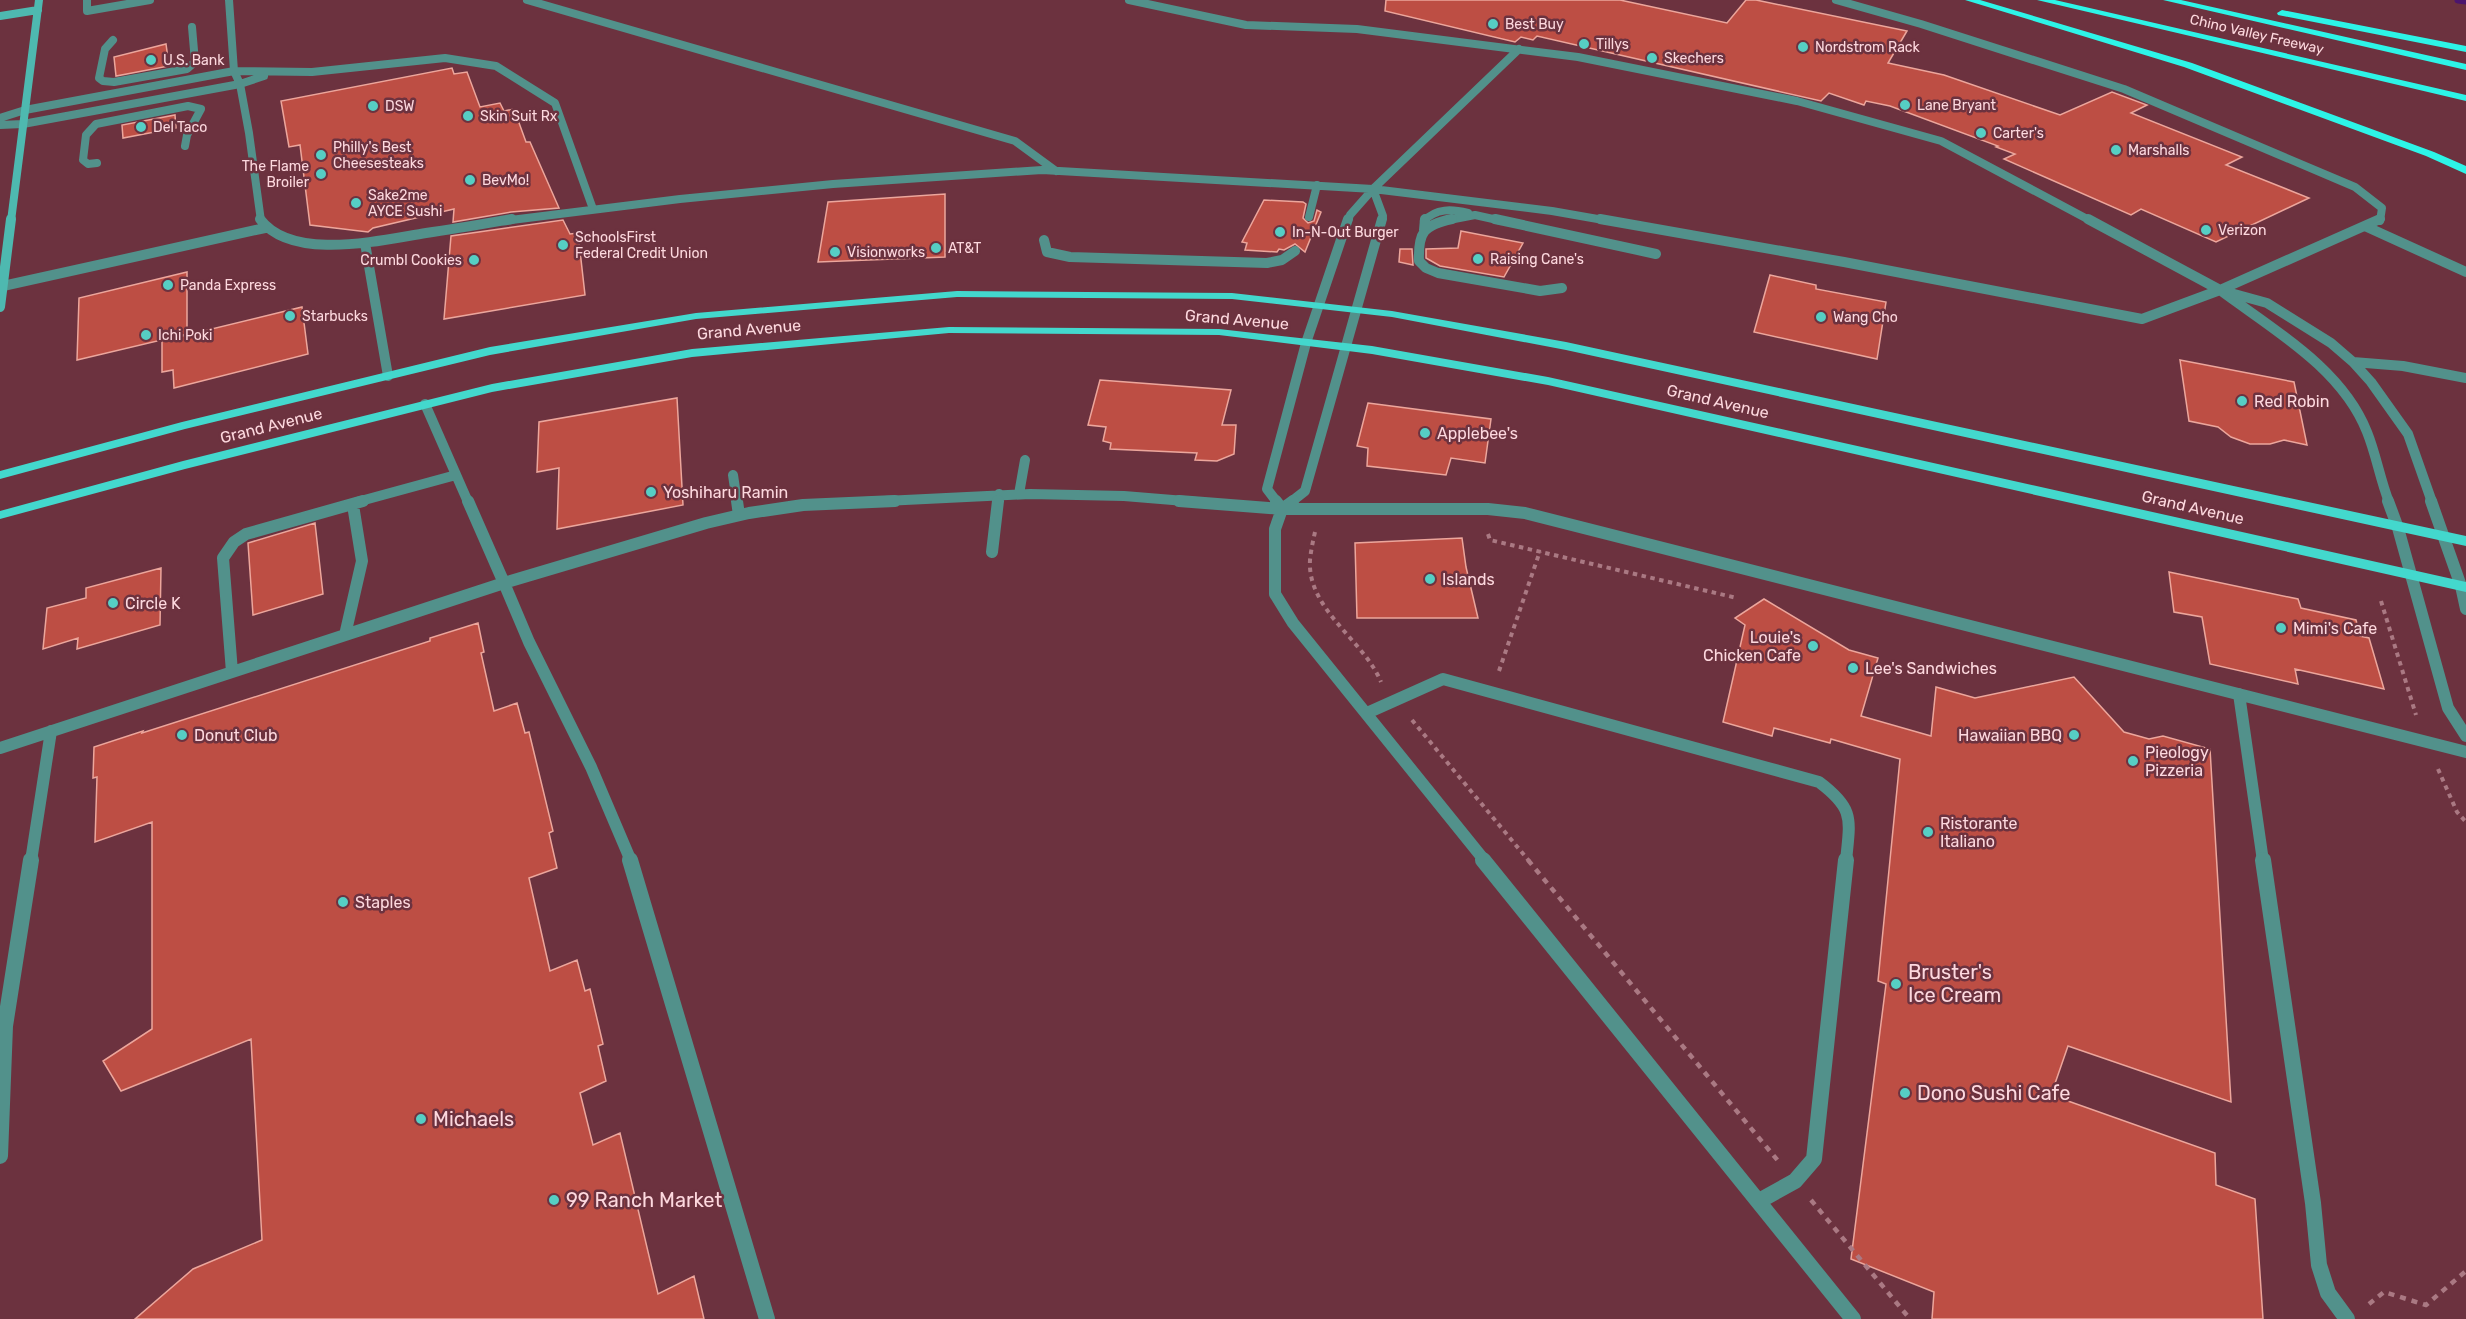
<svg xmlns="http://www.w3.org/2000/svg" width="2466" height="1319" font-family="Rubik,sans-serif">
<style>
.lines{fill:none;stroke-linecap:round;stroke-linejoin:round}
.stream{stroke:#4b156e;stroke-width:7}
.building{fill:#bd4e44;stroke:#eca69c;stroke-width:1.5}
.path-far1{stroke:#aa7983;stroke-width:4;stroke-dasharray:4.5 4.5;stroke-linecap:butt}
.path{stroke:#aa7983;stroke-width:4.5;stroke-dasharray:6 6;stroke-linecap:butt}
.lane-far3{stroke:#52918b;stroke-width:8}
.lane-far2{stroke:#52918b;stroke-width:10}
.lane-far1{stroke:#52918b;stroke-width:12}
.lane{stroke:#52918b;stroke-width:16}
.secondary-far1{stroke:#4eb9b0;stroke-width:8}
.secondary{stroke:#4eb9b0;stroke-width:10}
.primary{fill:#43d8cd;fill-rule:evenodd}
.highway{fill:#2df4e7;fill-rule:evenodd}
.poi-dot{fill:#56cec4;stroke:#6c323f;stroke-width:2}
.labels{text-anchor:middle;stroke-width:5;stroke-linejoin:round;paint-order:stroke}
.far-poi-label{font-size:14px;fill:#fdd8de;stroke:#6c323f;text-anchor:start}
.far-street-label{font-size:14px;fill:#fdd8de;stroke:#6c323f}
.street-label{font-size:16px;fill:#fdd8de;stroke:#6c323f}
.poi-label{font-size:16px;fill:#fdd8de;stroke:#6c323f;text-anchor:start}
.near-poi-label{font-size:20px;fill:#fdd8de;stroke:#6c323f;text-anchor:start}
</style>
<rect width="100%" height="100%" fill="#6c323f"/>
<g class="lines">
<path class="stream" d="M2458,0L2466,1"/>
</g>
<path class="building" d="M1386,0H1620L1727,23L1746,0H1756L1907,31L1888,63L1944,75L2060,115L2112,92L2147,105L2131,113L2242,157L2226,165L2309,198L2216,242L2141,209L2131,215L2004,159L2015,154L1996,147L1998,146L1890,106L1866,101L1864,105L1829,93L1821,101L1537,36L1533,40L1521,37L1515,42L1385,11Z
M166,44L169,66L116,76L114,57Z
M452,68L454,74L467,72L480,107L500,103L504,111L514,109L526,142H530L559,208L511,212L453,222L454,209L373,228L368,232L310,225L300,145L289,147L281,101Z
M175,115L176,128L123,138L122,125Z
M945,194V257L818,262L828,202Z
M1264,200L1303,202L1306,204L1303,218L1308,223L1314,221L1317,210L1321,212L1305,252L1295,244L1284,250L1279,249L1277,252L1245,250L1247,243L1242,242Z
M563,220L570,234L578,233L585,295L444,319L451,236Z
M1461,231L1523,243L1504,277L1440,266L1426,258V249L1458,248Z
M1400,249H1412L1413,265L1399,262Z
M187,272V334L77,360L79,298Z
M1770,275L1816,285V289L1886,302L1877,359L1754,332Z
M302,307L308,354L174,388L173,370L162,372V341Z
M2180,360L2294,382L2307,445L2284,440L2270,444H2250L2231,437L2218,427L2189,421Z
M1100,380L1231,390L1222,425H1236L1234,454L1217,461L1195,460L1197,453L1110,449L1111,443L1103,441L1106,427L1088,425Z
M677,398L683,505L557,529L559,468L537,472L539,422Z
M1368,403L1491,419L1485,463L1451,458L1446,475L1367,466L1368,448L1357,446Z
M315,523L323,594L253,615L248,543Z
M1462,538L1466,567L1478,618H1357L1355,543Z
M161,568L160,625L77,649L78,638L43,649L47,608L86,598V588Z
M2169,572L2298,599L2301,608L2356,620L2360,636L2369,638L2384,689L2295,669L2298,684L2210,664L2202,617L2174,612Z
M1764,599L1849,650L1878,658L1861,716L1931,736L1936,687L1975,698L2074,677L2124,732L2149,739L2163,736L2210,749L2231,1102L2068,1046L2051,1095L2215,1153L2216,1185L2255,1199L2263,1319H1932L1934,1292L1851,1259L1886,984L1878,981L1900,759L1831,739L1830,743L1774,728L1772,736L1723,722L1745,625L1735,618Z
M478,623L484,652L481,653L494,711L517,703L525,733L529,732L553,831L549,833L557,868L529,878L550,971L577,960L585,991L590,989L603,1044L598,1046L606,1081L580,1093L593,1145L620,1133L658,1294L694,1276L704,1319H135L193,1269L262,1240L251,1039L121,1091L103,1061L152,1029V822L95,842L97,777L93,778L94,747L143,731L142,733L430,641V638Z"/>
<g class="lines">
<path class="path-far1" d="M1315,532C1313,541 1311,550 1310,560C1307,610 1364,640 1381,682
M1488,534L1490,540L1737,598
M2381,601L2416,715
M1499,671L1540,551
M1412,720L1529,861
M2438,769L2457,812L2466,822"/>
<path class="path" d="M1528,860L1779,1162
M1811,1200L1910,1319
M2369,1304L2384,1292L2426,1305L2466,1271"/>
<path class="lane-far3" d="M87,0V11L150,0
M229,0L234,71L240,84L249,133L261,221
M527,0L1015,141L1056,171
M1129,0L1246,25L1357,29L1578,57L1797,101L1941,141L2091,221
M1836,0L1921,24L2124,89L2355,187L2382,208L2380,221
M113,40L105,49L99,78L103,81L114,82L187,69L195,62L192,27
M0,118L25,110L234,71L312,72L445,58L496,66L555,103L593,209
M0,125L23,124L240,84L264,76
M97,163L88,164L83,160L86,135L96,124L188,106L201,109L187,135L185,146
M1373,189L1383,216L1382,221
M1309,217L1317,185
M503,221L680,199L833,184L1042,170L1373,189L1552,211L1609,221
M1348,221L1350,215L1373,189L1519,49
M1424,221C1436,208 1452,209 1468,213
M1444,221L1475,215L1502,221"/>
<path class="lane-far2" d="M260,219C292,262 381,240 426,233C455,229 483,224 512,219
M1452,219C1423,225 1418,233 1419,261L1426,268L1438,273L1540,291L1562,288
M1495,219L1656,254
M1600,219L1844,262L2142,319L2220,290L2088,219
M2367,227L2466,272
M1424,230L1425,219
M1044,240L1047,252L1070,257L1267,263L1282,260L1295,251
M365,243L388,376
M3,286L265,228
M2220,290L2380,219
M2220,290C2272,329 2342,368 2367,432C2376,454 2380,479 2389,502
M2227,292L2267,303L2331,343L2353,362L2371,382L2408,434L2432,502
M2353,362L2403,366L2466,378
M425,404L468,502
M733,475L737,502
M1019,494L1025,460
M357,502L456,475
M864,502L1030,494L1124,496L1197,502
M998,502L999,494
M1277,502L1267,489L1306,343L1348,219
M1291,502L1305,491L1382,219"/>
<path class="lane-far1" d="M468,501L504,583L706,523L749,513L803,505L895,501
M737,501L739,515
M1179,501L1282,509H1488L1525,513L2466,752
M1276,501L1282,509
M1293,501L1282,509L1275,529V594L1293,623L1485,861
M2388,501L2398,528L2448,708L2466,736
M2431,501L2461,586L2466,609
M992,552L998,501
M345,635L362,561L353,505
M232,672L223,558L234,542L246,534L363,501
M2239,694L2263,861
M1367,713L1443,679L1819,782C1855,809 1850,819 1846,861
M0,748L504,583L529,642L591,767L631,861
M31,861L51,731"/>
<path class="lane" d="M630,860L767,1319
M1483,860L1853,1319
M2263,860L2313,1203L2319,1265L2328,1293L2347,1319
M0,1156L5,1026L31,860
M1759,1201L1795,1181L1814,1159L1846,860"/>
<path class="secondary-far1" d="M0,16L38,10
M11,221L39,0"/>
<path class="secondary" d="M0,307L11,219"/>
<path class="primary" d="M957,291L1232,293L1392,311L1566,342L2466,536V546L1566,350L1392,317L1232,299L957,297L696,319L490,355L185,429L0,479V471L182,422L490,347L696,313Z
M949,327L1219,329L1372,346L1548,377L2466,582V592L1548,385L1372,354L1219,335L949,333L692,357L492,392L185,469L0,519V511L183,461L492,384L692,349Z"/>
<path class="highway" d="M1965,0H1980L2192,63L2434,152L2466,166V174L2426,156L2184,67Z
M2037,0H2055L2466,95V101Z
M2163,0H2181L2466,64V70Z
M2282,10L2466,46V52L2278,15L2277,13Z"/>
</g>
<g class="poi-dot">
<circle cx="1493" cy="24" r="6"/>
<circle cx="1584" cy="44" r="6"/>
<circle cx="1803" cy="47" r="6"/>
<circle cx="1652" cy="58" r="6"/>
<circle cx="151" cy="60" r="6"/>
<circle cx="1905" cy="105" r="6"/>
<circle cx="373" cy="106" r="6"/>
<circle cx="468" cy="116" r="6"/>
<circle cx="141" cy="127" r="6"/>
<circle cx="1981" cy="133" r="6"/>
<circle cx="2116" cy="150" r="6"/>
<circle cx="321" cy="155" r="6"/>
<circle cx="321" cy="174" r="6"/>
<circle cx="470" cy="180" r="6"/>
<circle cx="356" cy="203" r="6"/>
<circle cx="2206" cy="230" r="6"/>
<circle cx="1280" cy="232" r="6"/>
<circle cx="563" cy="245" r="6"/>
<circle cx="936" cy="248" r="6"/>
<circle cx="835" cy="252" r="6"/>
<circle cx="1478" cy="259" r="6"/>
<circle cx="474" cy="260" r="6"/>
<circle cx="168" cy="285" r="6"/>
<circle cx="290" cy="316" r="6"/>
<circle cx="1821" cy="317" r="6"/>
<circle cx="146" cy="335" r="6"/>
<circle cx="2242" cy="401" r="6"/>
<circle cx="1425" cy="433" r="6"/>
<circle cx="651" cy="492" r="6"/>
<circle cx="1430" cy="579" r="6"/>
<circle cx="113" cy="603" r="6"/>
<circle cx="2281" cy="628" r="6"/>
<circle cx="1813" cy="646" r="6"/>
<circle cx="1853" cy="668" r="6"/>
<circle cx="182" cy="735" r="6"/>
<circle cx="2074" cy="735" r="6"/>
<circle cx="2133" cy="761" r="6"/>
<circle cx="1928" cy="832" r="6"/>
<circle cx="343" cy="902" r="6"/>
<circle cx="1896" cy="984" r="6"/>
<circle cx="1905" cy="1093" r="6"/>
<circle cx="421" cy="1119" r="6"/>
<circle cx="554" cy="1200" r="6"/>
</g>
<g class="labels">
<g class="far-poi-label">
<text x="1505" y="29">Best Buy</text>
<text x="1596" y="49">Tillys</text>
<text x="1815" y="52">Nordstrom Rack</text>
<text x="1664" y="63">Skechers</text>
<text x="163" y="65">U.S. Bank</text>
<text x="1917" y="110">Lane Bryant</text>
<text x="385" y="111">DSW</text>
<text x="480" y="121">Skin Suit Rx</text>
<text x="153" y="132">Del Taco</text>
<text x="1993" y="138">Carter's</text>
<text x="333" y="152">Philly's Best<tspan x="333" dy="16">Cheesesteaks</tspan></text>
<text x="2128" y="155">Marshalls</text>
<text x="309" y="171" text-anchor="end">The Flame<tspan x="309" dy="16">Broiler</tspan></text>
<text x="482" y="185">BevMo!</text>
<text x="368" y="200">Sake2me<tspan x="368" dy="16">AYCE Sushi</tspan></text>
<text x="2218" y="235">Verizon</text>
<text x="1292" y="237">In-N-Out Burger</text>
<text x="575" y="242">SchoolsFirst<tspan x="575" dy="16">Federal Credit Union</tspan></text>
<text x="948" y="253">AT&amp;T</text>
<text x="847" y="257">Visionworks</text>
<text x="1490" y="264">Raising Cane's</text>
<text x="462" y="265" text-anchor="end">Crumbl Cookies</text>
<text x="180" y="290">Panda Express</text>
<text x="302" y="321">Starbucks</text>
<text x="1833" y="322">Wang Cho</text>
<text x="158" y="340">Ichi Poki</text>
</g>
<g class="far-street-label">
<text transform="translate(2257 34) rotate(13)" y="5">Chino Valley Freeway</text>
</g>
<g class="street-label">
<text transform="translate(1237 319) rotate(5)" y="6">Grand Avenue</text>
<text transform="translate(749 329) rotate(-5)" y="6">Grand Avenue</text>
<text transform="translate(1718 401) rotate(13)" y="6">Grand Avenue</text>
<text transform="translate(271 425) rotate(-14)" y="6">Grand Avenue</text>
<text transform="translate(2193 507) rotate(13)" y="6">Grand Avenue</text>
</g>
<g class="poi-label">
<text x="2254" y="407">Red Robin</text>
<text x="1437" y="439">Applebee's</text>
<text x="663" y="498">Yoshiharu Ramin</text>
<text x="1442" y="585">Islands</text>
<text x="125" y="609">Circle K</text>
<text x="2293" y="634">Mimi's Cafe</text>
<text x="1801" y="643" text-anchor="end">Louie's<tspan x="1801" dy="18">Chicken Cafe</tspan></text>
<text x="1865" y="674">Lee's Sandwiches</text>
<text x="194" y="741">Donut Club</text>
<text x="2062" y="741" text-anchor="end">Hawaiian BBQ</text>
<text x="2145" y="758">Pieology<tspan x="2145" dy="18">Pizzeria</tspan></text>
<text x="1940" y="829">Ristorante<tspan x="1940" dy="18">Italiano</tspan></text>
<text x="355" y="908">Staples</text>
</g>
<g class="near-poi-label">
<text x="1908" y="979">Bruster's<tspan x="1908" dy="23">Ice Cream</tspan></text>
<text x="1917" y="1100">Dono Sushi Cafe</text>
<text x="433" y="1126">Michaels</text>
<text x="566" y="1207">99 Ranch Market</text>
</g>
</g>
</svg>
